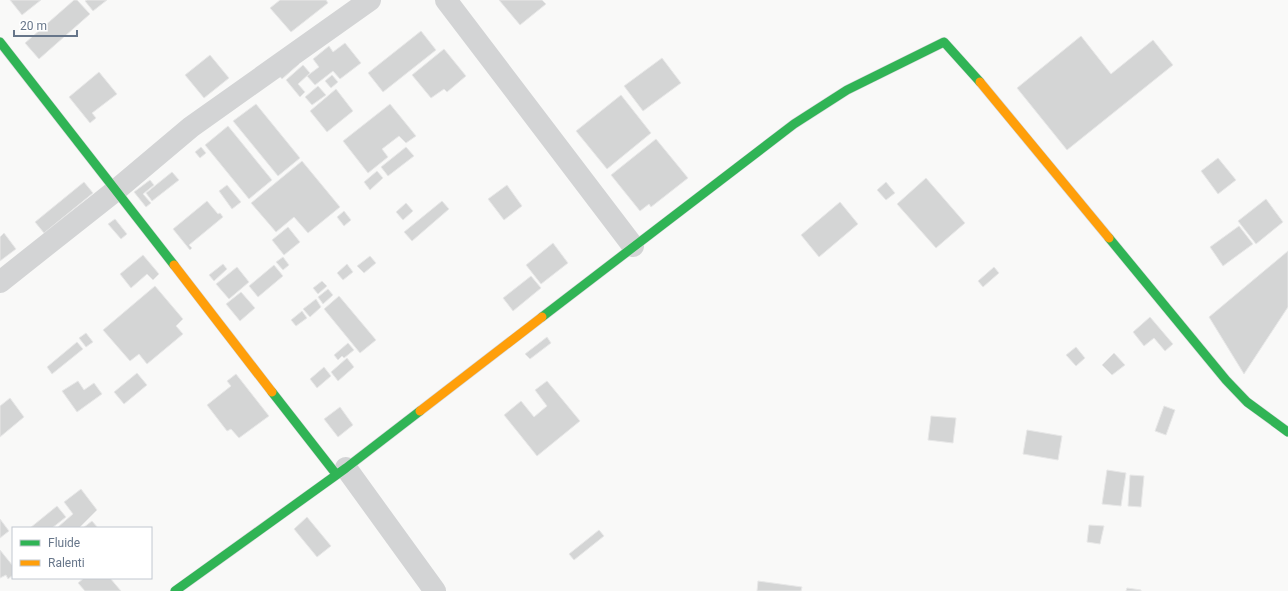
<svg xmlns="http://www.w3.org/2000/svg" width="1288" height="591" font-family="Roboto,sans-serif">
<style>
.building{fill:#d4d5d5;stroke:#e8e8e8}
.lines{fill:none;stroke-linecap:round;stroke-linejoin:round}
.fast-casing{stroke:#d4d6d8;stroke-width:10}
.slow-casing{stroke:#d4d6d8;stroke-width:10}
.street{stroke:#d3d4d5;stroke-width:22}
.fast{stroke:#30b455;stroke-width:9}
.slow{stroke:#ff9f0a;stroke-width:9}
</style>
<rect width="100%" height="100%" fill="#f9f9f8"/>
<path class="building" d="M10,0H41L22,15Z
M74,0H77L90,14L39,59L25,43Z
M87,0H107L93,11L85,1Z
M280,0H326L328,3L291,32L270,8Z
M499,0H542L546,4L520,25Z
M421,31L436,50L383,92L368,73Z
M1081,36L1111,74L1153,40L1173,65L1067,150L1017,88Z
M345,43L361,63L340,79L333,71L315,85L307,76L319,67L313,59L329,46L333,52Z
M444,49L466,76L447,92L444,89L431,98L412,75Z
M210,55L229,78L204,98L185,75Z
M294,58L299,64L282,79L277,73Z
M662,58L681,83L643,111L624,86Z
M303,65L310,73L298,84L305,92L300,97L286,80Z
M99,72L117,94L92,113L96,118L90,123L69,97Z
M332,75L338,82L331,88L325,81Z
M318,86L326,95L312,105L305,97Z
M336,89L353,111L327,132L310,111Z
M621,95L651,133L607,169L576,131Z
M256,104L300,158L278,176L233,121Z
M390,104L416,136L406,143L399,136L382,149L388,157L368,173L343,141Z
M228,126L272,180L249,199L205,145Z
M656,139L688,178L651,207L649,204L640,211L611,175Z
M201,147L206,153L200,158L195,152Z
M406,147L414,156L388,176L381,167Z
M1218,158L1236,180L1218,194L1201,171Z
M302,161L340,207L308,233L294,217L276,232L251,203Z
M377,171L383,178L370,190L364,182Z
M172,172L179,180L152,201L146,193Z
M926,178L965,223L936,248L897,204Z
M150,180L154,185L143,194L151,203L146,207L134,192Z
M84,182L93,193L44,233L35,222Z
M886,182L895,193L886,200L877,190Z
M227,185L241,202L232,209L219,191Z
M507,185L522,206L504,220L488,199Z
M1266,199L1283,222L1256,244L1238,221Z
M207,201L218,214L220,213L223,217L189,245L192,248L190,250L173,229Z
M442,201L449,209L412,241L404,232Z
M840,202L858,224L819,257L801,235Z
M406,203L413,211L403,220L396,212Z
M344,211L351,220L344,226L337,217Z
M115,219L127,234L121,239L108,224Z
M1239,226L1253,244L1223,266L1210,247Z
M288,227L300,242L284,255L272,240Z
M4,233L16,249L0,261V237Z
M553,243L568,263L541,284L526,265Z
M1288,251V307L1244,374L1209,317Z
M143,255L159,274L153,280L147,274L131,288L120,274Z
M370,256L376,263L364,273L357,266Z
M283,257L289,265L283,270L276,262Z
M223,264L227,269L214,281L209,275Z
M347,264L353,272L343,280L337,273Z
M274,265L283,276L258,297L249,286Z
M237,267L249,282L229,299L216,284Z
M994,267L999,273L983,287L978,281Z
M531,276L541,288L513,311L503,298Z
M322,281L327,286L318,294L313,288Z
M155,286L183,319L176,326L183,334L147,364L139,354L130,361L103,330Z
M328,289L333,295L323,304L318,297Z
M241,292L255,308L240,321L226,304Z
M339,296L376,340L360,353L324,309Z
M316,299L321,307L310,317L303,309Z
M302,311L307,318L296,326L291,320Z
M1150,317L1173,344L1165,351L1154,338L1144,346L1133,332Z
M86,333L93,342L86,347L79,338Z
M547,337L551,343L530,359L525,354Z
M77,342L83,349L52,374L47,367Z
M348,343L354,350L344,358L342,356L338,360L334,355Z
M1076,347L1085,358L1076,366L1066,355Z
M1114,353L1125,365L1112,375L1102,365Z
M347,358L354,367L338,381L331,372Z
M324,367L331,376L317,388L310,379Z
M137,373L147,385L124,404L114,392Z
M236,374L269,416L239,438L231,429L227,431L207,405L231,386L227,381Z
M78,381L84,390L94,383L102,394L77,412L62,391Z
M547,381L580,421L537,456L504,415L521,401L534,417L547,406L535,390Z
M10,398L24,417L0,437V406Z
M1164,406L1175,410L1166,435L1155,431Z
M340,407L353,425L338,437L324,419Z
M931,416L956,418L953,443L928,440Z
M1027,430L1062,436L1058,460L1023,454Z
M1107,470L1126,473L1121,506L1102,504Z
M1130,475L1144,476L1141,507L1128,506Z
M81,489L97,510L79,528H59L58,527L73,514L64,502Z
M57,506L66,517L52,528H30Z
M307,517L331,546L317,557L294,529Z
M0,519L9,531L0,538Z
M92,521L98,528H83Z
M1089,525L1104,526L1100,544L1087,542Z
M599,530L604,536L574,560L569,554Z
M0,550L13,566V575L8,579L6,575L0,578Z
M84,578H110L121,591H85L78,583Z
M758,581L802,587L801,591H757Z
M1127,588L1141,590V591H1126Z"/>
<g class="lines">
<defs>
<path id="fast" d="M0,42L174,265
M1109,238L1226,380L1247,402L1288,432
M542,317L794,124L847,90L944,42L980,82
M272,392L336,474
M175,591L346,468L420,411"/>
<path id="slow" d="M980,82L1109,238
M174,265L272,392
M420,411L542,317"/>
</defs>
<use href="#fast" class="fast-casing"/>
<use href="#slow" class="slow-casing"/>
<path class="street" d="M446,0L633,246
M0,282L115,191L191,127L370,0
M346,468L435,591"/>
<use href="#fast" class="fast"/>
<use href="#slow" class="slow"/>
</g>
<rect x="12" y="527" width="140" height="52" fill="#ffffff" stroke="#c2c8d0"/>
<rect x="20" y="540" width="20" height="6" fill="#30b455" stroke="#c2c8d0"/>
<text x="48" y="547" font-size="12" fill="#67768a">Fluide</text>
<rect x="20" y="560" width="20" height="6" fill="#ff9f0a" stroke="#c2c8d0"/>
<text x="48" y="567" font-size="12" fill="#67768a">Ralenti</text>
<path d="M14 30v6h63v-6" fill="none" stroke="#67768a" stroke-width="2"/>
<text x="20" y="30" font-size="12" fill="#67768a" stroke="#ffffff" stroke-width="3" paint-order="stroke">20 m</text>
</svg>
